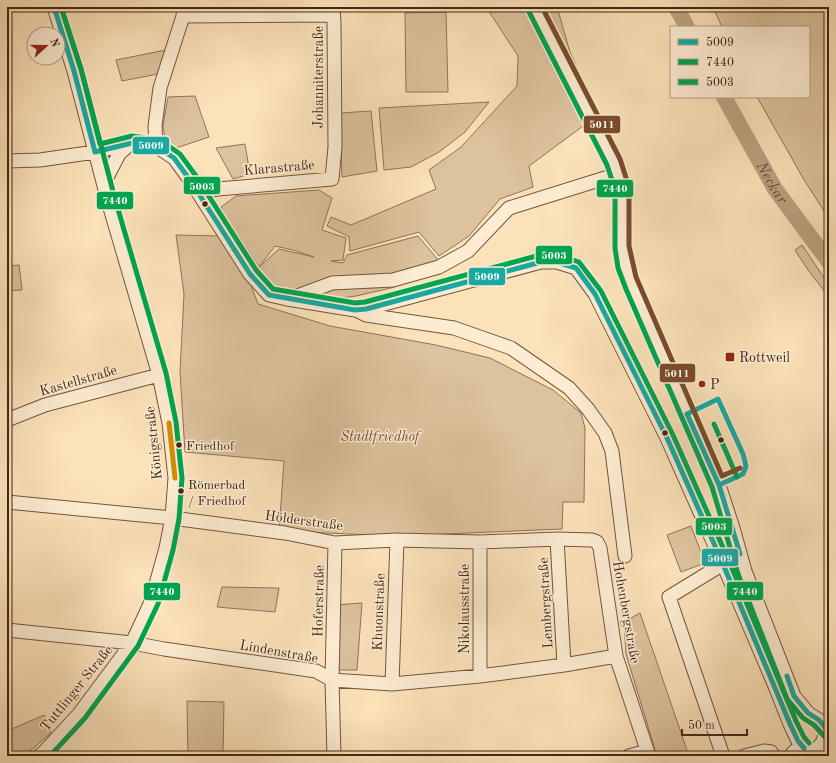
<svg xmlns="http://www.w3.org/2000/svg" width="836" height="763" font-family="'Old Standard TT',serif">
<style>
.green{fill:#dcc29d;stroke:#8e7459}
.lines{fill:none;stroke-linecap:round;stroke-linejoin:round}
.river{stroke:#bca281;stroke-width:16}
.minor-casing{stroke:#70563e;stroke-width:15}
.minor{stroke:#fdecd2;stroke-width:13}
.bus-1-casing{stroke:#fdecd2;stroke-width:8}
.bus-2-casing{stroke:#fdecd2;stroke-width:8}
.bus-3-casing{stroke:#fdecd2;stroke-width:8}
.bus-4-casing{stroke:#fdecd2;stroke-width:8}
.bus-5-casing{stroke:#fdecd2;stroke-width:8}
.bus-1{stroke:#1aa9a1;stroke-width:5}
.bus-2{stroke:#00a44f;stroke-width:5}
.bus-3{stroke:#00a651;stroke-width:5}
.bus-4{stroke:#7a4b2a;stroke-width:5}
.bus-5{stroke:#d38d04;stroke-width:5}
.bus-dot{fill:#412715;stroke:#fdecd2;stroke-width:1.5}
.poi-dot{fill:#8f2418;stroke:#fdecd2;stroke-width:1.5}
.labels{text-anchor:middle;stroke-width:3;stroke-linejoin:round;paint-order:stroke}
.bus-label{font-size:13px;fill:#412715;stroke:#fdecd2;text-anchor:start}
.street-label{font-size:14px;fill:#412715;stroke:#fdecd2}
.poi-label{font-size:14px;fill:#412715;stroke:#fdecd2;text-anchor:start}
.park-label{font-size:14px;font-style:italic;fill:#684e37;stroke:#fdecd2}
.water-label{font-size:15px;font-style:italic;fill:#664c35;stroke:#fdecd2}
.line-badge{stroke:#fdecd2;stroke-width:1.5}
.badge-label{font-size:11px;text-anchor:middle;font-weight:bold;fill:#fff}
</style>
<rect width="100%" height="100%" fill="#fce2b9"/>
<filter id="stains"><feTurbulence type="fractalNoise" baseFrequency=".005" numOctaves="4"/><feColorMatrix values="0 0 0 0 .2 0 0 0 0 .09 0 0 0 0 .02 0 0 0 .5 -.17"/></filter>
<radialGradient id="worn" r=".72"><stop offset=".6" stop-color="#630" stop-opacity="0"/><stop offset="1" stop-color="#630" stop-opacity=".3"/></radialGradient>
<path class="green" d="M486,7H557L570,52L598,115L529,166L533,187L500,199L469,236L439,256L419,232L350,251L349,237L327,226L331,217L351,225L436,189L429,170L461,147L517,86L518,56Z
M713,7H829V219L803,178L757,97H809V27H722Z
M446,12L448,92H406L405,13Z
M166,50L158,74L122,81L116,60Z
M195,96L209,137L173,149L165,139L163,125L168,97Z
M489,102L465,132L439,152L411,167L384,170L379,108Z
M371,111L377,171L342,177L340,113Z
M245,144L250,174L233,179L216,148Z
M319,190L332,198L322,230L346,238L343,260L331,261L343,263L347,255L418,236L445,268L391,288L356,296L318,301L273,293L256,270L279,249L314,257L293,250L275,246L259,267L224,214L221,207L236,196Z
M176,235L221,236L249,280L258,304L330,326L436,345L490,358L553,390L581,413L585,428L584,502H563L562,529L397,536L279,531L284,461L185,452L180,372L184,294Z
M802,245L829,285V297L808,270L795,250Z
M19,265L22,290L7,291V266Z
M691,526L705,563L681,572L667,535Z
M222,587L279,588L275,612L217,607Z
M362,603L357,670H339L334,667V605Z
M640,613L689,756H657L626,654L624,622Z
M187,701L224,702L223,756H188Z
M44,715L51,733L24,756H7V731Z"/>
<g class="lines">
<g class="river">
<path d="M676,7L687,27"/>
<path id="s1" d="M724,97L775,189L829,262"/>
</g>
<defs>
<path id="minor" d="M534,7L614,162L622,188V247L625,266L632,286L719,485L733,528L745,571L794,696L808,713L819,720L829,732
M183,16L333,15
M156,146L155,126L160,88L183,16L184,8
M7,161L40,160L95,152L132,143L156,146L174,158L190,180L250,274L269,295L287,299L355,310L366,309L541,262H557L576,268L595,294L667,438L723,564L775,686L790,724L798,741L804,748
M104,183L119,154L129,145
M199,193L218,189L332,179L335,147L334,23L333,7
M289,299L332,283L393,280L439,267L468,251L509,208L618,174
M358,311L366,315L454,328L511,348L569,388L588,409L605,433L612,451L625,556
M7,420L45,405L159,375
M7,502L172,518L285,533L335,543L397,540L480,542L557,539L592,540L597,542L600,548L616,656L649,756
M557,539L564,665
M723,564L669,597L723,756
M7,630L132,643L164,649L316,671L332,680L392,684L480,676L564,665L616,656
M480,676V542
M392,684L397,540
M811,750C823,747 826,738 825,726
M39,756L44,752L79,714L132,643L151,602L166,548L172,518L175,478L169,423L159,375L108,201L74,71L54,7
M334,756L332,680L335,543
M629,756L647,751
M744,756L764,751L771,752L774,756
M791,756C795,748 802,746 811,750
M823,756L829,749"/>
</defs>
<use href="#minor" class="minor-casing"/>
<use href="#minor" class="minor"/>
<defs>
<path id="bus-1" d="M54,7L74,71L95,152L132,143L156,146L174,158L190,180L250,274L269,295L355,310L366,309L541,262H557L576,268L595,294L667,438L723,564L790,724L798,741L804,748
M718,399L743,454L746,466L743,474L719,485L687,414Z
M719,485L740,554
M787,676L794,696L808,713L819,720L829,732"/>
<path id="bus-2" d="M528,10L607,165L615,189V248L618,268L626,289L712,487L738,574L787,699L803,718L814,725L824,736
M714,424L737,477
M50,756L85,718L138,646L158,604L173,550L179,519L182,478L176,422L166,373L115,199L81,69L61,7"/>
<path id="bus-3" d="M61,7L81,69L100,144L132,136L160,140L180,154L196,176L256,270L273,289L355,303L365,302L540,255H558L579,262L601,291L673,435L729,561L796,721L804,737L809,743"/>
<path id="bus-4" d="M542,7L620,159L629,187V246L636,277L722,476L740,468"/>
<path id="bus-5" d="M169,423L175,478"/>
</defs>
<use href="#bus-1" class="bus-1-casing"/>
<use href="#bus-2" class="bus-2-casing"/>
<use href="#bus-3" class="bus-3-casing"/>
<use href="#bus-4" class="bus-4-casing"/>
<use href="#bus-5" class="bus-5-casing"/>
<use href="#bus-1" class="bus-1"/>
<use href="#bus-2" class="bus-2"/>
<use href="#bus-3" class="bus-3"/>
<use href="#bus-4" class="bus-4"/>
<use href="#bus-5" class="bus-5"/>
</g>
<g class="bus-dot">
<circle cx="205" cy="204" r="3.5"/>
<circle cx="665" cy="433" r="3.5"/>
<circle cx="721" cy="440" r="3.5"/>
<circle cx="179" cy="445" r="3.5"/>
<circle cx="181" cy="491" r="3.5"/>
</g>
<g class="poi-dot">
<rect x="725" y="352" width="10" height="10" rx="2"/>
<circle cx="702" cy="384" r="4"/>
</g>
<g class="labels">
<g class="bus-label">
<text x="186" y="450">Friedhof</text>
<text x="188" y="489">Römerbad<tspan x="188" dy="16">/ Friedhof</tspan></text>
</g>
<g class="street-label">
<text transform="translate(318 77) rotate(-90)" y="5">Johanniterstraße</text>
<text transform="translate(279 167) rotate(-5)" y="5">Klarastraße</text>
<text transform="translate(78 380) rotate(-16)" y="5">Kastellstraße</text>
<text transform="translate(153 443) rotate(-96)" y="5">Königstraße</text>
<text transform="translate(304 520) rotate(8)" y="5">Hölderstraße</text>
<text transform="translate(318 601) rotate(-89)" y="5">Hoferstraße</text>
<text transform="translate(545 603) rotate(-93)" y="5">Lembergstraße</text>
<text transform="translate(464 609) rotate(-90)" y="5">Nikolausstraße</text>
<text transform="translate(378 612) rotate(-88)" y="5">Khuonstraße</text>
<text transform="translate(627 612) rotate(80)" y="5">Hohenbergstraße</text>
<text transform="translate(279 651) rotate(10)" y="5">Lindenstraße</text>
<text transform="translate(76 688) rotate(-51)" y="5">Tuttlinger Straße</text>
</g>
<g class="poi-label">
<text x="739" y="362">Rottweil</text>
<text x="710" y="389">P</text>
</g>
<g class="park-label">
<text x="380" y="441">Stadtfriedhof</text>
</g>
<g class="water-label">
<text dy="5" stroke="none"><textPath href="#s1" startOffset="98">Neckar</textPath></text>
</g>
</g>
<g class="line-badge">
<rect x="583" y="115" width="38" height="19" rx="4" fill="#7a4b2a"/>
<rect x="132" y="136" width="38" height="19" rx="4" fill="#1aa9a1"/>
<rect x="183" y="176" width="38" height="19" rx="4" fill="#00a651"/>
<rect x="596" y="179" width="38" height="19" rx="4" fill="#00a44f"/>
<rect x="96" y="191" width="38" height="19" rx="4" fill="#00a44f"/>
<rect x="535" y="245" width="38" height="20" rx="4" fill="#00a651"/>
<rect x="468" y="267" width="38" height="19" rx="4" fill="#1aa9a1"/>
<rect x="659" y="363" width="37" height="20" rx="4" fill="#7a4b2a"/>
<rect x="695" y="517" width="38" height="19" rx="4" fill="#00a651"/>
<rect x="701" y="548" width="38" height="19" rx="4" fill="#1aa9a1"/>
<rect x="726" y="581" width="38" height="20" rx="4" fill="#00a44f"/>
<rect x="143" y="582" width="38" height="19" rx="4" fill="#00a44f"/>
</g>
<g class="badge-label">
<text x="602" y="128">5011</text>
<text x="151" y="149">5009</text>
<text x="202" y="190">5003</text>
<text x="615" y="192">7440</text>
<text x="115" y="204">7440</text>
<text x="554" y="259">5003</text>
<text x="487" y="280">5009</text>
<text x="677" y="377">5011</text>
<text x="714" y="530">5003</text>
<text x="720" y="562">5009</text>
<text x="745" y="595">7440</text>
<text x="162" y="595">7440</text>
</g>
<rect width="836" height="763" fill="none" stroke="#fce2b9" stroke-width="24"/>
<rect x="8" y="8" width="820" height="747" fill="none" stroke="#412715" stroke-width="2"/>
<rect x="12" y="12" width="812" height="739" fill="none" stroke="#412715"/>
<rect x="670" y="26" width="140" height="72" fill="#fdecd2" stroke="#b29d86"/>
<rect x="678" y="39" width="20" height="6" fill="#1aa9a1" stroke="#b29d86"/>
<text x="706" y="46" font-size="12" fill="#412715">5009</text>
<rect x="678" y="59" width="20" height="6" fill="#00a44f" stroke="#b29d86"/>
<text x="706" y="66" font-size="12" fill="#412715">7440</text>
<rect x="678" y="79" width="20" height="6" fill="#00a651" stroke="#b29d86"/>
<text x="706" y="86" font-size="12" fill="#412715">5003</text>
<g transform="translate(46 46) rotate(69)"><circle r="19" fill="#fdecd2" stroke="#b29d86"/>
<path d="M0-3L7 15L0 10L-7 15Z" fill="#8f2418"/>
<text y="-6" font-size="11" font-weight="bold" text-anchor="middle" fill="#412715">N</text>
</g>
<path d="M682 729v6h65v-6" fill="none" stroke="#412715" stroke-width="2"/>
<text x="688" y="729" font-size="12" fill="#412715" stroke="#fdecd2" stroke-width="3" paint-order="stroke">50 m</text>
<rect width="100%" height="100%" filter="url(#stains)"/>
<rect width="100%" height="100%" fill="url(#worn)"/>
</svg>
